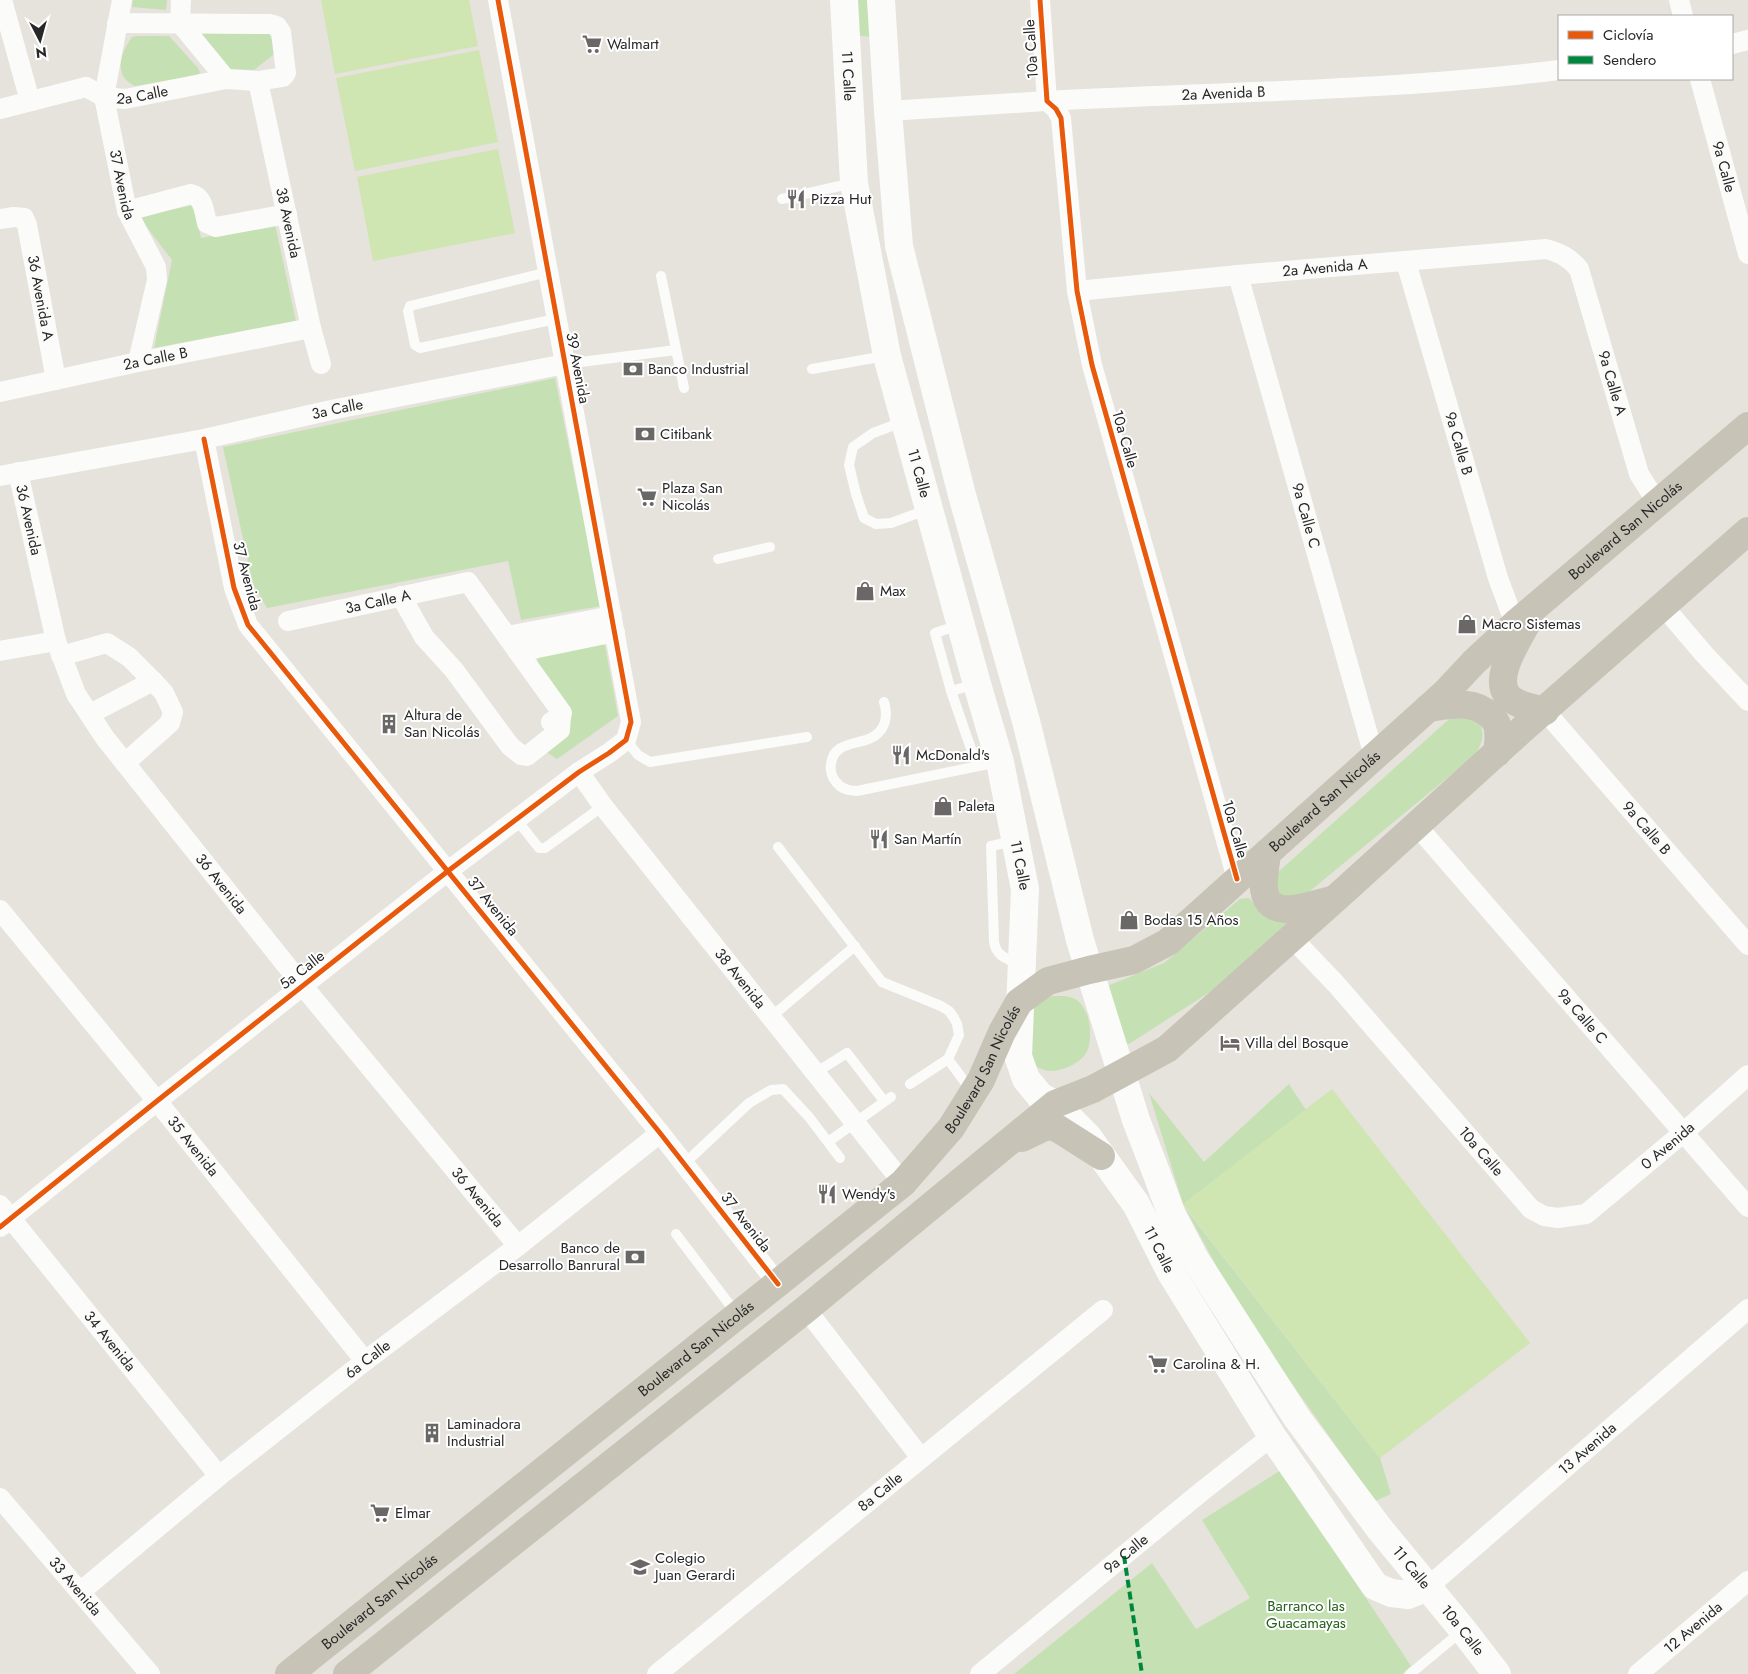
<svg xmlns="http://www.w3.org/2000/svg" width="1748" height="1674" font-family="Jost,sans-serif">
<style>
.green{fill:#c5e1b4}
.pitch{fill:#cfe5b2}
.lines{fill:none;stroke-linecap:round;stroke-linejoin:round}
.service{stroke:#fbfbfa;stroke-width:10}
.minor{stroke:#fbfbfa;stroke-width:20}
.secondary{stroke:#fbfbfa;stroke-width:28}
.primary{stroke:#c7c4b7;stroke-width:28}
.quiet{stroke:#00873e;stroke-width:4;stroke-dasharray:8 4;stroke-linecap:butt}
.cycleway-casing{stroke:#fff;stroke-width:8}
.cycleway{stroke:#e8590c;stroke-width:5}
.labels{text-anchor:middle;stroke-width:4;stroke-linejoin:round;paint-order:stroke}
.poi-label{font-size:15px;fill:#272727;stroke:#fff;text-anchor:start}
.street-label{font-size:15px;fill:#272727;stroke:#fff}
.park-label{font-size:15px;fill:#24611a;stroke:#fff}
</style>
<rect width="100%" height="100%" fill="#e6e2dc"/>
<path class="green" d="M133,0H167L166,10L132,7Z
M852,0H870L872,37L853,35Z
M206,30L269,33L278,51L254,70L229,69L199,37Z
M136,36H169L198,68L200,72L199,75L135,86C113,76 120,53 132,37Z
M193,205L201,238L275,224L296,321L154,348L172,260L139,217Z
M555,378L601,606L521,620L508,561L267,608L253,584L223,447Z
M604,640L618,716L557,759L545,751L562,737L537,663L539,652Z
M1456,713L1480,723C1485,736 1482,743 1475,755L1304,896L1290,899L1280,894L1275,882L1277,873Z
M1249,898L1271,920L1289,924L1216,988L1129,1044L1122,1042L1107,986L1164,963L1240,899Z
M1053,996C1060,996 1068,995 1075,999C1090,1008 1093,1034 1088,1049C1083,1063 1063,1071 1050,1071C1045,1071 1039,1068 1035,1066L1028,1050L1032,1007L1040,1000Z
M1289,1084L1306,1110L1183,1205L1380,1458L1391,1494L1375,1501L1240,1310L1183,1204L1149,1093L1204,1162Z
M1281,1470L1411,1666L1402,1674H1014L1152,1563L1196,1629L1250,1598L1202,1520Z"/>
<path class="pitch" d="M321,0H469L478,46L335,74Z
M479,50L498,142L355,171L336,78Z
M498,149L515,233L373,261L357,177Z
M1332,1089L1530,1343L1380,1458L1183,1204Z"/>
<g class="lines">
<path class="service" d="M782,199L853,183
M548,272L410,306L408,311L415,345L420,348L556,319
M661,276L684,388
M565,364L676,350
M812,369L885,356
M905,421L873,433L853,447L849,465L856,494L864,518L876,524L891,523L929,509
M718,559L770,547
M959,625L935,633L951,691L977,766
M951,691L976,684
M884,702C887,711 887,723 880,731C867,748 834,737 831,764C830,770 832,777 836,782C841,789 849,791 857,791L998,762
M626,740L638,755L650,762L807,737
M516,819L539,848H545L603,806
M1015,841L991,846L994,941C995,956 1008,959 1020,965
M778,847L882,982L941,1006L949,1011L954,1018L957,1024L959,1035L948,1059L910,1084
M771,1017L855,946
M948,1059L972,1092
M815,1073L847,1053L884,1101
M828,1142L891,1097
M684,1164L749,1103L771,1090L783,1089L809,1117L840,1158
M676,1234L736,1313
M1410,1674L1463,1630"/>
<g class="minor">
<path d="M2,0L30,101"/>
<path id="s1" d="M122,0L104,97L127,211L156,267L157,280L138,362"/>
<path d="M181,0L180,23L226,79"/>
<path d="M1040,0L1047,101L1056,109L1061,118L1077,291L1092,365L1237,879"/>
<path d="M1679,0L1683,16"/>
<path d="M1732,44L1748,40"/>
<path id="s2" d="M1700,79L1748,254"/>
<path id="s3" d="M258,81L311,328L321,364"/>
<path id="s4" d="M0,109L86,87L104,97L125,99L226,79L258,81L283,77L286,73L281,32L277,26L270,24L117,23"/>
<path id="s5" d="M888,111C941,108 993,104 1046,101C1217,92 1389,91 1559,70"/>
<path d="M127,211L191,194C204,197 204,212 207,223L216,227L287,214"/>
<path id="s6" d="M0,219L14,217L24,218L27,225L56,380"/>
<path id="s7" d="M1406,262L1498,578L1515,624"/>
<path id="s8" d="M1238,275L1374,756"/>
<path id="s9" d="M1077,291L1238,275L1546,249C1560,253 1569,257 1579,269L1639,474L1658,504"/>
<path id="s10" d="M0,392L138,362L311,328"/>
<path d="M204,439L234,588L248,625L660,1133L778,1284"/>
<path id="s11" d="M18,472L56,641L76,694L105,738L302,985L518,1246"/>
<path id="s12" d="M0,476L204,439L331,410L565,364"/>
<path d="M401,596L424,637L454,670L510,746L521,755L527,756L560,730L561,716"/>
<path d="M1664,607L1704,654L1748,701"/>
<path id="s13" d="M288,621L468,582L562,713L561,716L551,722"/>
<path d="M507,636L612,616"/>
<path d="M0,651L56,641"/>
<path d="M518,652L615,632"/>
<path d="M61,656L107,643L129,657L153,681L164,693L173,712L170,723L125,763"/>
<path id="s14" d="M1545,711L1748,945"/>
<path d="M90,714L153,681"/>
<path id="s15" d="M579,772L603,806L903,1183"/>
<path id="s16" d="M1417,826L1748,1207"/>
<path id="s17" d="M0,910L157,1101L365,1361"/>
<path id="s18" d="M1292,938L1336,984L1531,1209L1544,1216L1558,1218L1586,1214L1683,1133L1748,1075"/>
<path id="s19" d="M0,1205L219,1476"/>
<path d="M0,1227L157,1101L448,871L579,772L609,753L626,740L631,722L498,0"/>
<path d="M806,1309L921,1458"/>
<path id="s20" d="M0,1498L150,1674"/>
<path id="s21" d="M1428,1587L1748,1309"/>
<path id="s22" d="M80,1592L219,1476L365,1361L518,1246L660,1133"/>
<path id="s23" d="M657,1674L1103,1310"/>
<path id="s24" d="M980,1674L1201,1492L1272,1436"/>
<path id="s25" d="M1638,1674L1748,1581"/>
</g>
<g class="secondary">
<path id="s26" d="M844,0L854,183L887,356L977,684L1000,762L1025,889L1018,1056L1026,1079L1040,1096L1055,1104L1088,1137L1136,1204L1171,1273L1272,1436L1375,1586L1391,1593L1408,1595L1428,1587"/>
<path id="s27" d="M881,0L888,111L899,246L962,495L1026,721L1080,940L1136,1120L1156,1172L1172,1215L1195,1259L1297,1418L1379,1528L1463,1630L1497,1674"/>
</g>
<g class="primary">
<path d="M1528,621C1518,641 1489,681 1511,699C1520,706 1534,708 1545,711"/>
<path d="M1428,708C1450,705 1473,699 1491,716C1495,720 1498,725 1498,730C1499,737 1498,746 1497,753"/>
<path d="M1267,853C1266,864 1263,877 1264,889C1268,923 1311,905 1331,900"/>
<path d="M1022,1138L1047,1126L1057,1128L1101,1156"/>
<path id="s28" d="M289,1674L903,1183L951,1128L981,1080L1002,1032L1019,1002L1048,981L1089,970L1134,960L1168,942L1444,694L1474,662L1515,624L1748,426"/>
<path d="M347,1674L806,1309L1055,1104L1093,1089L1167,1049L1335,899L1526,726L1748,531"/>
</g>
<path class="quiet" d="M1124,1556L1142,1674"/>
<defs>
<path id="cycleway" d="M1040,0L1047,101L1056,109L1061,118L1077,291L1092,365L1237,879
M204,439L234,588L248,625L660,1133L778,1284
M0,1227L157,1101L448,871L579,772L609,753L626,740L631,722L498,0"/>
</defs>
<use href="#cycleway" class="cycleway-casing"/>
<use href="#cycleway" class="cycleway"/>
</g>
<defs>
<symbol id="supermarket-bare" viewBox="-9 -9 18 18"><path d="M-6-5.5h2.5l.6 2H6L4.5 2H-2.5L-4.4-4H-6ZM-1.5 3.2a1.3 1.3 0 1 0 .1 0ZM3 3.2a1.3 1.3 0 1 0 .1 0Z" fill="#6a6866" stroke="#fff" stroke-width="2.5" paint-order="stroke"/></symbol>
<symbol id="restaurant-bare" viewBox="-9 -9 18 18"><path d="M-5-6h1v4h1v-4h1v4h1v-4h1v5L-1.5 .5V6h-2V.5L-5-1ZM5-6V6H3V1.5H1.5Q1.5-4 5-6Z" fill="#6a6866" stroke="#fff" stroke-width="2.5" paint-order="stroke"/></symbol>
<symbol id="bank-bare" viewBox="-9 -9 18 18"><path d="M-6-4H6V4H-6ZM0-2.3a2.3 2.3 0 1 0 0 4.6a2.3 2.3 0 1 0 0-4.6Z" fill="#6a6866" stroke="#fff" stroke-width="2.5" paint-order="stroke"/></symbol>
<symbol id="shop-bare" viewBox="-9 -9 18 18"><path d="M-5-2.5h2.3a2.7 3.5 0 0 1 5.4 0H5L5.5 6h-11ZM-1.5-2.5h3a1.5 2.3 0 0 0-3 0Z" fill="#6a6866" stroke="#fff" stroke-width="2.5" paint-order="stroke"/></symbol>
<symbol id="building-bare" viewBox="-9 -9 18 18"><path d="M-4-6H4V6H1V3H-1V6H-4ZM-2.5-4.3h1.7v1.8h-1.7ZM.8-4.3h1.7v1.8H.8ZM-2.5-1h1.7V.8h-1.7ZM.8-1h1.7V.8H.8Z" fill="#6a6866" stroke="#fff" stroke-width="2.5" paint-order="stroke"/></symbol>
<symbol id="hotel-bare" viewBox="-9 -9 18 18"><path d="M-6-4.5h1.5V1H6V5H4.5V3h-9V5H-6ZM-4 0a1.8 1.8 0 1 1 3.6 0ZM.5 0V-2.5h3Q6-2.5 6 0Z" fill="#6a6866" stroke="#fff" stroke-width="2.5" paint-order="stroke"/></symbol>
<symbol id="school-bare" viewBox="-9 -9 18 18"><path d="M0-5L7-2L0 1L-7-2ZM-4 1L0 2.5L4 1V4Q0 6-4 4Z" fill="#6a6866" stroke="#fff" stroke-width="2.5" paint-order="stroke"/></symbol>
</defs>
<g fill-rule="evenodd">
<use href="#supermarket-bare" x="578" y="30" width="28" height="28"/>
<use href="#restaurant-bare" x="782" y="185" width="28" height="28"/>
<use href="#bank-bare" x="619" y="355" width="28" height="28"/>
<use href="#bank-bare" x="631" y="420" width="28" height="28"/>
<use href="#supermarket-bare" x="633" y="483" width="28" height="28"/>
<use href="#shop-bare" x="851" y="577" width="28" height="28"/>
<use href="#shop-bare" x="1453" y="610" width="28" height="28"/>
<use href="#building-bare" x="375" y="710" width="28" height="28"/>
<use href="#restaurant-bare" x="887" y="741" width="28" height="28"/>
<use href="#shop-bare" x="929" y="792" width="28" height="28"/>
<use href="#restaurant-bare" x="865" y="825" width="28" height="28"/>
<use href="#shop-bare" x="1115" y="906" width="28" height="28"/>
<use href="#hotel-bare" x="1216" y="1029" width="28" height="28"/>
<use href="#restaurant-bare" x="813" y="1180" width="28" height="28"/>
<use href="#bank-bare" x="621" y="1243" width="28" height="28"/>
<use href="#supermarket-bare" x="1144" y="1350" width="28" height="28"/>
<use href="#building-bare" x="418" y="1419" width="28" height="28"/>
<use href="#supermarket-bare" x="366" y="1499" width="28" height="28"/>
<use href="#school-bare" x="626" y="1553" width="28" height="28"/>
</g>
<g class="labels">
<g class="poi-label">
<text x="607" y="49">Walmart</text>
<text x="811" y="204">Pizza Hut</text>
<text x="648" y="374">Banco Industrial</text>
<text x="660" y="439">Citibank</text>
<text x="662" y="493">Plaza San<tspan x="662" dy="17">Nicolás</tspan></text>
<text x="880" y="596">Max</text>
<text x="1482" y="629">Macro Sistemas</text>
<text x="404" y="720">Altura de<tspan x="404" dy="17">San Nicolás</tspan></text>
<text x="916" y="760">McDonald's</text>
<text x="958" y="811">Paleta</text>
<text x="894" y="844">San Martín</text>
<text x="1144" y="925">Bodas 15 Años</text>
<text x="1245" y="1048">Villa del Bosque</text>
<text x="842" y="1199">Wendy's</text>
<text x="620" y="1253" text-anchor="end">Banco de<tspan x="620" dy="17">Desarrollo Banrural</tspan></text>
<text x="1173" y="1369">Carolina &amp; H.</text>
<text x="447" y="1429">Laminadora<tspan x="447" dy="17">Industrial</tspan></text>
<text x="395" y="1518">Elmar</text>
<text x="655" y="1563">Colegio<tspan x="655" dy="17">Juan Gerardi</tspan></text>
</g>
<g class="street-label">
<text transform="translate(1031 49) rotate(-94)" y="5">10a Calle</text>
<text dy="5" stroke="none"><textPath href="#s26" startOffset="76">11 Calle</textPath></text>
<text dy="5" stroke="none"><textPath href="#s4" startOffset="148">2a Calle</textPath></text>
<text dy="5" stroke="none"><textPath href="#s5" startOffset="336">2a Avenida B</textPath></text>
<text dy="5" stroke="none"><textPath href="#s2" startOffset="91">9a Calle</textPath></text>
<text dy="5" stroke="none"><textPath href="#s1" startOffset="188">37 Avenida</textPath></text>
<text dy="5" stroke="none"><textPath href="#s3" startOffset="145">38 Avenida</textPath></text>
<text dy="5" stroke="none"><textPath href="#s9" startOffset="249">2a Avenida A</textPath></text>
<text dy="5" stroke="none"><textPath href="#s6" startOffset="106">36 Avenida A</textPath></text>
<text dy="5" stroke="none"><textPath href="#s10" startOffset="159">2a Calle B</textPath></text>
<text transform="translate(578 368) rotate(79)" y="5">39 Avenida</text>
<text dy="5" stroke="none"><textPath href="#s9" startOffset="629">9a Calle A</textPath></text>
<text dy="5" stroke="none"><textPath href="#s12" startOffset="344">3a Calle</textPath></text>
<text transform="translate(1125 439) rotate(74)" y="5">10a Calle</text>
<text dy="5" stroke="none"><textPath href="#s7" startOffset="189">9a Calle B</textPath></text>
<text dy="5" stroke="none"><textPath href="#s26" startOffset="481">11 Calle</textPath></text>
<text dy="5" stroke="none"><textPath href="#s8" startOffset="250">9a Calle C</textPath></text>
<text dy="5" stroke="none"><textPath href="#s11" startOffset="49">36 Avenida</textPath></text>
<text dy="5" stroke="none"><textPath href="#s28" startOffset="1781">Boulevard San Nicolás</textPath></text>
<text transform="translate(247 576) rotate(75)" y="5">37 Avenida</text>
<text dy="5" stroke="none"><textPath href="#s13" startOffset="92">3a Calle A</textPath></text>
<text dy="5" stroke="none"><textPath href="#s28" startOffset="1376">Boulevard San Nicolás</textPath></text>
<text dy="5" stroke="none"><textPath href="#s14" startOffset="155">9a Calle B</textPath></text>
<text transform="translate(1235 829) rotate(74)" y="5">10a Calle</text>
<text dy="5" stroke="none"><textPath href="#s26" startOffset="886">11 Calle</textPath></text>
<text dy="5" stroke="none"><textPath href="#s11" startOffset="469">36 Avenida</textPath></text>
<text transform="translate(493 906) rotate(51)" y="5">37 Avenida</text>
<text transform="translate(302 970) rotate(-38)" y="5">5a Calle</text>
<text dy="5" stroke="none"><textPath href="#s15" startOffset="262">38 Avenida</textPath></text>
<text dy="5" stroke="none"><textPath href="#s16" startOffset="252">9a Calle C</textPath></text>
<text dy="5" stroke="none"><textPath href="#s28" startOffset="926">Boulevard San Nicolás</textPath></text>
<text dy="5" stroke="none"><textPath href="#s18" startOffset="525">0 Avenida</textPath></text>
<text dy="5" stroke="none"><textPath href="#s17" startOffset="305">35 Avenida</textPath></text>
<text dy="5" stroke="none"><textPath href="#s18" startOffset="285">10a Calle</textPath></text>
<text dy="5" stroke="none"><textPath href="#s11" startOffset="874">36 Avenida</textPath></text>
<text transform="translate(746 1222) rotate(52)" y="5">37 Avenida</text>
<text dy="5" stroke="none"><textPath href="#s26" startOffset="1321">11 Calle</textPath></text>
<text dy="5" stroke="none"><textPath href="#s19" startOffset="175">34 Avenida</textPath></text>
<text dy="5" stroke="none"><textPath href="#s28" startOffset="521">Boulevard San Nicolás</textPath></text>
<text dy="5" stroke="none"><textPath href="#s22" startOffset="370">6a Calle</textPath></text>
<text dy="5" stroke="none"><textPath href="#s21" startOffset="211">13 Avenida</textPath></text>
<text dy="5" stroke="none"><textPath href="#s23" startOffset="288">8a Calle</textPath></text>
<text dy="5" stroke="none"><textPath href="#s24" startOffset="189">9a Calle</textPath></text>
<text dy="5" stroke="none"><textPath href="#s27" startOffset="1681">11 Calle</textPath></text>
<text dy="5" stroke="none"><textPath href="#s20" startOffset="116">33 Avenida</textPath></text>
<text dy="5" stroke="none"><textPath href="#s28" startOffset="116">Boulevard San Nicolás</textPath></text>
<text dy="5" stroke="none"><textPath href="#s25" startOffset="72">12 Avenida</textPath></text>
<text dy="5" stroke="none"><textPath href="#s27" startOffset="1762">10a Calle</textPath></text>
</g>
<g class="park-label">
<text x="1306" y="1611">Barranco las<tspan x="1306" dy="17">Guacamayas</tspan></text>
</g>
</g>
<rect x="1558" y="15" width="175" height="65" fill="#ffffff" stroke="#a9a9a9"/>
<rect x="1568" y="31" width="25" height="8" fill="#e8590c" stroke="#a9a9a9"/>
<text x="1603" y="40" font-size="15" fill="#272727">Ciclovía</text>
<rect x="1568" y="56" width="25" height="8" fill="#00873e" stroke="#a9a9a9"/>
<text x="1603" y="65" font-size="15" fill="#272727">Sendero</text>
<g transform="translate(40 40) rotate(174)" stroke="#ffffff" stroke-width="4" paint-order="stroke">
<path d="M0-4L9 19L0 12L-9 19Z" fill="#272727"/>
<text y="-8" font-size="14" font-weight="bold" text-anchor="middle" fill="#272727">N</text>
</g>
</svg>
